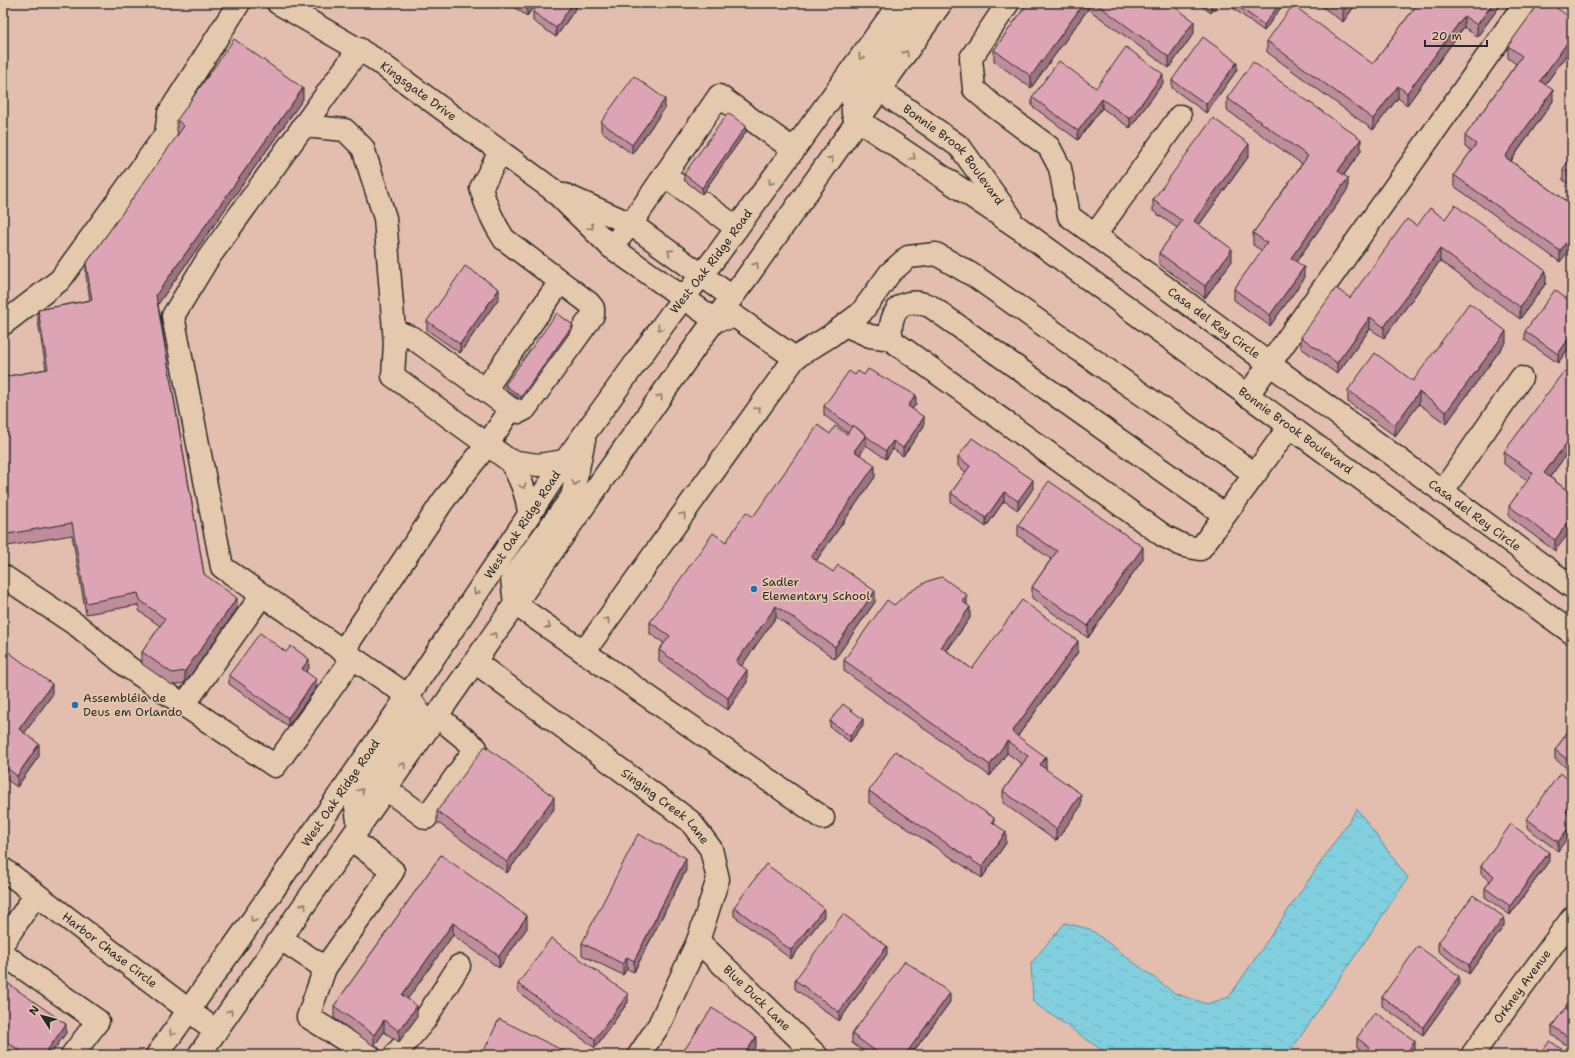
<svg xmlns="http://www.w3.org/2000/svg" width="1575" height="1058" font-family="'Shantell Sans',sans-serif">
<style>
.water{fill:url(#water-ripples);stroke:#5f8d98}
.lines{fill:none;stroke-linecap:round;stroke-linejoin:round}
.minor-casing{stroke:#2b2b2b;stroke-width:25}
.minor{stroke:#e5c9ac;stroke-width:22}
.wall{fill:#be8d9c;stroke:#2b2b2b}
.shaded-wall{fill:#9b737f;stroke:#2b2b2b}
.building{fill:#dda4b5;stroke:#2b2b2b}
.oneway{stroke:#887a6c}
.poi-dot{fill:#1f6fb2;stroke:#e5c9ac;stroke-width:1.5}
.labels{text-anchor:middle;stroke-width:3.5;stroke-linejoin:round;paint-order:stroke}
.street-label{font-size:12px;fill:#2b2b2b;stroke:#e5c9ac}
.poi-label{font-size:12px;fill:#2b2b2b;stroke:#e5c9ac;text-anchor:start}
</style>
<defs>
<pattern id="water-ripples" width="26" height="14" patternUnits="userSpaceOnUse"><rect width="26" height="14" fill="#82cfe0"/><path d="M2 4q2-2 4 0t4 0M15 11q2-2 4 0t4 0" fill="none" stroke="#70b2c0"/></pattern>
</defs>
<rect width="100%" height="100%" fill="#e3beaf"/>
<filter id="ink" filterUnits="userSpaceOnUse"><feTurbulence type="fractalNoise" baseFrequency=".025" numOctaves="2"/><feDisplacementMap in="SourceGraphic" scale="8" xChannelSelector="R" yChannelSelector="G"/><feConvolveMatrix kernelMatrix="1 2 1 2 8 2 1 2 1" color-interpolation-filters="sRGB"/></filter>
<g filter="url(#ink)">
<path class="water" d="M1357,809L1408,878L1288,1055H1109L1033,1002L1031,963L1065,923L1090,929L1174,993L1207,1004L1229,997Z"/>
<g class="lines">
<defs>
<g id="minor">
<path id="s1" d="M278,3L373,58L553,190L611,247L715,320"/>
<path id="s2" d="M917,3L853,98V114L858,120L1019,228L1572,633"/>
<path id="s3" d="M1008,3L971,58L974,89L991,104L1049,147L1060,168L1069,216L1572,587"/>
<path d="M359,49L207,260L173,316L222,567L408,696L419,712L355,800L359,828"/>
<path id="s4" d="M880,90L960,147L1010,216"/>
<path d="M303,126L345,130L363,148L385,218L395,343L393,376L510,461C520,478 527,493 529,513"/>
<path d="M664,175L737,228"/>
<path d="M565,195L631,224L732,297"/>
<path d="M1095,235L1180,116"/>
<path d="M611,247L631,224L719,96L794,150"/>
<path d="M715,320L736,317L795,358"/>
<path d="M3,324L60,280L166,134L169,113L239,3"/>
<path d="M845,325L870,336L892,339"/>
<path d="M395,331L413,338L511,409"/>
<path d="M485,390L560,282"/>
<path d="M1247,396L1525,3"/>
<path d="M584,440L572,497L512,579L515,604L823,818"/>
<path d="M510,461L538,465L565,461"/>
<path d="M1442,492L1521,378"/>
<path d="M1225,515L930,306C921,303 914,301 905,304C892,308 887,332 894,342L1164,536L1184,546L1200,549L1255,474"/>
<path d="M3,576L78,626L128,667L184,705L262,595"/>
<path d="M343,651L443,501L487,445L511,409L519,412L525,409L593,315V308L589,303L504,239C493,222 486,207 481,188L500,152"/>
<path d="M584,652L795,358L830,336L861,313L890,273L908,257L936,254L976,277L1255,474L1289,427"/>
<path id="s5" d="M475,662L690,821L711,849L718,879L698,941L659,1025L639,1055"/>
<path d="M184,705L275,766L353,658"/>
<path d="M386,789L426,818L476,748L437,716"/>
<path id="s6" d="M3,869L216,1031"/>
<path d="M281,939L325,968L393,871L351,839"/>
<path id="s7" d="M698,941L816,1055"/>
<path d="M3,943L36,894"/>
<path d="M3,954L98,1021L72,1055"/>
<path d="M325,968L308,1017L369,1055"/>
<path id="s8" d="M157,1055L242,935L408,696L565,461L671,314L718,254L900,3"/>
<path d="M199,1055L703,336L747,277L941,3"/>
<path d="M395,1055L424,1021L459,966"/>
<path id="s9" d="M1472,1055L1572,918"/>
</g>
</defs>
<use href="#minor" class="minor-casing"/>
<use href="#minor" class="minor"/>
</g>
<path class="wall" d="M503,3H576V8L556,37L533,21V12L535,9L533,8L527,16L512,6L510,8Z
M1028,3H1169L1194,33L1169,68L1088,9L1031,88L994,61V50Z
M1197,3H1219L1211,13Z
M1230,3H1284L1264,31L1230,6Z
M1317,3H1357L1343,22Z
M1418,3H1502L1477,37L1464,27L1407,105L1398,98L1373,130L1267,52V41L1373,64Z
M1572,19V47L1545,85L1553,101L1511,161L1572,205L1560,262L1454,186V175L1471,151L1465,147V136L1516,64L1508,58V46Z
M1237,70L1206,113L1172,88V80Z
M1163,83L1130,128L1102,108L1078,140L1032,106V97L1096,88Z
M1227,98L1361,151L1344,175L1348,189L1296,262L1304,279L1270,326L1234,300V289L1262,251L1253,245V233L1302,164L1227,110Z
M303,99L158,304L204,574L237,609L185,683L172,685L142,664V652L160,626L140,612L138,605L86,614L72,535L8,546L3,514V377L46,369L38,321V310L90,300L86,276V264L179,134L177,132V120Z
M665,108L632,154L601,131V122Z
M746,132L702,194L684,180V174Z
M1249,156L1199,225L1232,261L1205,298L1159,264V253L1177,228L1153,211V200Z
M1572,157V187L1563,180V169Z
M1445,219L1546,283L1520,319L1440,261L1384,338L1370,329L1337,374L1301,348V337L1350,298L1417,226Z
M499,298L460,353L427,330V321Z
M1572,303V343L1558,363L1525,340V331Z
M573,328L521,400L505,388V385Z
M1506,342L1446,424L1419,404L1395,436L1348,402V390L1413,381Z
M1572,376V447L1550,477L1572,494L1555,551L1509,517V506L1528,481L1504,464V452Z
M916,404L912,409L924,426L903,456L893,449L886,459L866,445L860,455L875,477L816,561L875,602L835,659L776,617L741,666L747,682L728,710L659,662V650L664,643L650,634V622L726,542L753,517L830,434H847L848,433L824,415V406Z
M958,457L1033,489L1018,510L1004,501L986,527L951,502V493L966,472L958,466Z
M1018,525L1143,559L1088,638L1032,598V587L1051,559L1018,536Z
M894,605H967L970,618L947,651L972,669L1078,652L1018,736L1046,768V769L1081,806L1056,841L1003,803V791L1022,764L1007,753L990,776L844,671V660Z
M3,648L52,695L24,733L39,756L17,787L3,777Z
M286,652L309,668L306,672L316,688L288,726L229,684V675Z
M830,721L863,725L850,742L830,727Z
M1572,726V772L1555,759V750Z
M1572,782V812L1570,815L1558,851L1527,828V819Z
M869,791L994,824L1006,843L982,878L869,803Z
M554,809L507,873L437,822V811Z
M441,855L527,928L499,968L453,935L407,999L417,1017L399,1042L384,1032L374,1046L334,1018V1006Z
M1549,861L1510,915L1485,897V888L1490,881L1481,874V866Z
M686,870L634,972L627,969L623,975L582,955V943Z
M734,907L824,916L791,959L734,916Z
M1504,926L1469,974L1438,951V943Z
M887,954L839,1021L795,989V980Z
M3,980L66,1033L50,1055H13L3,1048Z
M518,984L628,1002L595,1048L518,992Z
M1459,985L1423,1035L1382,1006V997Z
M1572,999V1049L1552,1035V1026Z
M950,1002L911,1055H869L852,1043V1034Z
M1357,1038L1415,1050L1412,1055H1363L1364,1052L1357,1047Z"/>
<path class="shaded-wall" d="M510,3H512V6L510,8Z
M530,3H533V8L527,16V7Z
M573,3H576V8L556,37V28Z
M1084,3H1088V9L1031,88V76Z
M1211,3H1219L1211,13Z
M1280,3H1284L1264,31V25Z
M1348,3H1357L1343,22V11Z
M1493,3H1502L1477,37V25Z
M1464,16V27L1407,105V93Z
M1194,21V33L1169,68V57Z
M1572,36V47L1540,92V81Z
M1237,62V70L1206,113V104Z
M1163,74V83L1130,128V119Z
M1398,86V98L1373,130V119Z
M303,88V99L156,307V295Z
M1553,90V101L1505,169V157Z
M665,99V108L632,154V145Z
M1102,99V108L1078,140V131Z
M746,126V132L702,194V188Z
M1361,139V151L1338,183V171Z
M1249,144V156L1194,232V221Z
M1348,178V189L1291,269V258Z
M1572,234V246L1560,262V251Z
M1232,249V261L1205,298V286Z
M1440,249V261L1384,338V327Z
M1304,267V279L1270,326V315Z
M1546,271V283L1520,319V307Z
M499,289V298L460,353V344Z
M1370,317V329L1337,374V363Z
M573,325V328L521,400V397Z
M1506,331V342L1446,424V412Z
M1572,334V343L1558,363V354Z
M1419,392V404L1395,436V425Z
M916,395V404L908,415V406Z
M924,417V426L903,456V448Z
M866,435V446L854,463V451Z
M1572,436V447L1544,485V473Z
M893,441V449L886,459V451Z
M875,465V477L811,568V557Z
M1033,480V489L1018,510V501Z
M1004,492V501L986,527V518Z
M1572,517V529L1555,551V540Z
M1143,547V559L1088,638V626Z
M875,591V602L835,659V647Z
M967,595V607L962,601Z
M237,598V609L185,683V671Z
M776,606V617L736,674V662Z
M970,607V618L941,658V647Z
M1078,641V652L1012,744V732Z
M309,659V668L302,678V669Z
M747,670V682L728,710V698Z
M316,679V688L288,726V718Z
M52,684V695L19,741V729Z
M863,719V725L850,742V736Z
M1007,741V753L990,776V765Z
M39,744V756L17,787V776Z
M1046,757V768L1040,777V765Z
M1081,794V806L1056,841V829Z
M554,797V809L507,873V862Z
M1572,803V812L1566,820V812Z
M994,818V829L992,822Z
M1572,823V832L1558,851V842Z
M1006,832V843L982,878V867Z
M1549,852V861L1510,915V906Z
M686,858V870L634,972V961Z
M824,908V916L791,959V950Z
M527,916V928L499,968V956Z
M1504,917V926L1469,974V965Z
M453,923V935L402,1007V995Z
M887,946V954L839,1021V1012Z
M627,957V969L623,975V964Z
M1459,976V985L1423,1035V1027Z
M950,993V1002L911,1055H905Z
M628,994V1002L595,1048V1039Z
M417,1006V1017L399,1042V1031Z
M384,1020V1032L374,1046V1035Z
M66,1024V1033L50,1055H44Z
M756,1037V1046L750,1055H744Z
M1415,1041V1050L1412,1055H1405Z"/>
<path class="building" d="M521,3H530L527,7Z
M538,3H573L556,28L533,12L539,3Z
M1028,3H1084L1031,76L994,50Z
M1095,3H1169L1194,21L1169,57Z
M1234,3H1280L1264,25Z
M1333,3H1348L1343,11Z
M1418,3H1493L1477,25L1464,16L1407,93L1398,86L1373,119L1267,41L1293,5L1373,64Z
M1539,3H1550L1572,19V36L1540,81L1553,90L1505,157L1572,205V234L1560,251L1454,175L1476,144L1465,136L1522,56L1508,46Z
M1203,37L1237,62L1206,104L1172,80Z
M234,39L303,88L156,295L204,574L237,598L185,671L172,673L142,652L165,619L140,600L138,593L86,603L72,523L8,534L3,503V377L48,369L38,310L92,300L86,264L184,126L177,120Z
M1126,47L1163,74L1130,119L1102,99L1078,131L1032,97L1059,61L1096,88Z
M1253,62L1361,139L1338,171L1348,178L1291,258L1304,267L1270,315L1234,289L1267,243L1253,233L1308,156L1227,98Z
M634,76L665,99L632,145L601,122Z
M728,113L746,126L702,188L684,174Z
M1213,118L1249,144L1194,221L1232,249L1205,286L1159,253L1182,221L1153,200Z
M1572,157V175L1563,169Z
M1455,205L1546,271L1520,307L1440,249L1384,327L1370,317L1337,363L1301,337L1336,288L1350,298L1407,219L1417,226L1430,208L1445,219Z
M465,266L499,289L460,344L427,321Z
M1555,290L1572,303V334L1558,354L1525,331Z
M1469,303L1506,331L1446,412L1419,392L1395,425L1348,390L1375,353L1413,381Z
M557,313L573,325L521,397L505,385Z
M868,369L916,395L908,406L924,417L903,448L893,441L886,451L866,436V435L853,425L852,427L824,406L849,371L855,375L858,371L864,375Z
M1564,371L1572,376V436L1544,473L1572,494V517L1555,540L1509,506L1533,473L1504,452Z
M818,425L830,434L835,426L847,434L853,425L866,435L854,451L875,465L811,557L833,572L838,565L875,591L835,647L776,606L736,662L747,670L728,698L659,650L670,636L650,622L713,533L726,542L746,512L753,517Z
M972,438L1033,480L1018,501L1004,492L986,518L951,493L970,466L958,457Z
M1049,481L1143,547L1088,626L1032,587L1057,551L1018,525Z
M942,577L967,595L962,601L970,607L941,647L972,669L1022,600L1078,641L1012,732L1046,757L1040,765L1081,794L1056,829L1003,791L1028,756L1007,741L990,765L844,660L887,600L894,605L908,593L928,581Z
M260,633L286,652L291,646L309,659L302,669L316,679L288,718L229,675Z
M3,648L52,684L19,729L39,744L17,776L3,765Z
M843,704L863,719L850,736L830,721Z
M1572,726V763L1555,750Z
M485,746L554,797L507,862L437,811Z
M895,751L994,818L992,822L1006,832L982,867L869,791Z
M1560,773L1572,782V803L1566,812L1572,816V823L1558,842L1527,819Z
M1511,824L1549,852L1510,906L1485,888L1494,876L1481,866Z
M638,834L686,858L634,961L627,957L623,964L582,943Z
M441,855L527,916L499,956L453,923L402,995L417,1006L399,1031L384,1020L374,1035L334,1006Z
M766,864L824,908L791,950L734,907Z
M1473,895L1504,917L1469,965L1438,943Z
M843,914L887,946L839,1012L795,980Z
M551,938L628,994L595,1039L518,984Z
M1418,946L1459,976L1423,1027L1382,997Z
M905,961L950,993L905,1055H881L852,1034Z
M3,980L66,1024L44,1055H26L3,1039Z
M1572,999V1040L1552,1026Z
M712,1008L756,1037L744,1055H681Z
M1375,1012L1415,1041L1405,1055H1363L1369,1047L1357,1038Z
M499,1019L572,1055H482Z
M1550,1041L1570,1055H1539Z"/>
<defs><path id="oneway-chevron" d="M-2-3.5L2.5 0L-2 3.5" fill="none" stroke-width="1.6" stroke-linecap="round" stroke-linejoin="round"/></defs>
<g class="oneway">
<use href="#oneway-chevron" transform="translate(906 53) rotate(-55)"/>
<use href="#oneway-chevron" transform="translate(861 57) rotate(126)"/>
<use href="#oneway-chevron" transform="translate(913 157) rotate(34)"/>
<use href="#oneway-chevron" transform="translate(831 159) rotate(-55)"/>
<use href="#oneway-chevron" transform="translate(771 182) rotate(126)"/>
<use href="#oneway-chevron" transform="translate(591 227) rotate(45)"/>
<use href="#oneway-chevron" transform="translate(670 252) rotate(-144)"/>
<use href="#oneway-chevron" transform="translate(756 265) rotate(-55)"/>
<use href="#oneway-chevron" transform="translate(660 328) rotate(126)"/>
<use href="#oneway-chevron" transform="translate(660 397) rotate(-55)"/>
<use href="#oneway-chevron" transform="translate(758 409) rotate(-54)"/>
<use href="#oneway-chevron" transform="translate(575 483) rotate(102)"/>
<use href="#oneway-chevron" transform="translate(523 486) rotate(70)"/>
<use href="#oneway-chevron" transform="translate(683 515) rotate(-54)"/>
<use href="#oneway-chevron" transform="translate(476 592) rotate(123)"/>
<use href="#oneway-chevron" transform="translate(607 620) rotate(-54)"/>
<use href="#oneway-chevron" transform="translate(548 626) rotate(35)"/>
<use href="#oneway-chevron" transform="translate(494 635) rotate(-55)"/>
<use href="#oneway-chevron" transform="translate(403 765) rotate(-55)"/>
<use href="#oneway-chevron" transform="translate(361 791) rotate(-54)"/>
<use href="#oneway-chevron" transform="translate(304 906) rotate(-55)"/>
<use href="#oneway-chevron" transform="translate(253 920) rotate(125)"/>
<use href="#oneway-chevron" transform="translate(230 1012) rotate(-55)"/>
<use href="#oneway-chevron" transform="translate(172 1033) rotate(126)"/>
</g>
</g>
<g class="poi-dot">
<circle cx="754" cy="589" r="4"/>
<circle cx="75" cy="705" r="4"/>
</g>
<g class="labels">
<g class="street-label">
<text dy="4" stroke="none"><textPath href="#s1" startOffset="166">Kingsgate Drive</textPath></text>
<text dy="4" stroke="none"><textPath href="#s4" startOffset="99">Bonnie Brook Boulevard</textPath></text>
<text dy="4" stroke="none"><textPath href="#s8" startOffset="968">West Oak Ridge Road</textPath></text>
<text dy="4" stroke="none"><textPath href="#s3" startOffset="445">Casa del Rey Circle</textPath></text>
<text dy="4" stroke="none"><textPath href="#s2" startOffset="675">Bonnie Brook Boulevard</textPath></text>
<text dy="4" stroke="none"><textPath href="#s3" startOffset="769">Casa del Rey Circle</textPath></text>
<text dy="4" stroke="none"><textPath href="#s8" startOffset="644">West Oak Ridge Road</textPath></text>
<text dy="4" stroke="none"><textPath href="#s8" startOffset="320">West Oak Ridge Road</textPath></text>
<text dy="4" stroke="none"><textPath href="#s5" startOffset="239">Singing Creek Lane</textPath></text>
<text dy="4" stroke="none"><textPath href="#s6" startOffset="134">Harbor Chase Circle</textPath></text>
<text dy="4" stroke="none"><textPath href="#s9" startOffset="85">Orkney Avenue</textPath></text>
<text dy="4" stroke="none"><textPath href="#s7" startOffset="82">Blue Duck Lane</textPath></text>
</g>
<g class="poi-label">
<text x="762" y="586">Sadler<tspan x="762" dy="14">Elementary School</tspan></text>
<text x="83" y="702">Assembléia de<tspan x="83" dy="14">Deus em Orlando</tspan></text>
</g>
</g>
<rect width="1575" height="1058" fill="none" stroke="#e5c9ac" stroke-width="16"/>
<rect x="8" y="8" width="1559" height="1042" fill="none" stroke="#2b2b2b" stroke-width="1.5" filter="url(#ink)"/>
<g transform="translate(42 1016) rotate(306)" stroke="#e5c9ac" stroke-width="3" paint-order="stroke">
<path d="M0-3L7 15L0 10L-7 15Z" fill="#2b2b2b"/>
<text y="-6" font-size="11" font-weight="bold" text-anchor="middle" fill="#2b2b2b">N</text>
</g>
<path d="M1425 40v6h62v-6" fill="none" stroke="#2b2b2b" stroke-width="2"/>
<text x="1431" y="40" font-size="12" fill="#2b2b2b" stroke="#e5c9ac" stroke-width="3" paint-order="stroke">20 m</text>
</svg>
